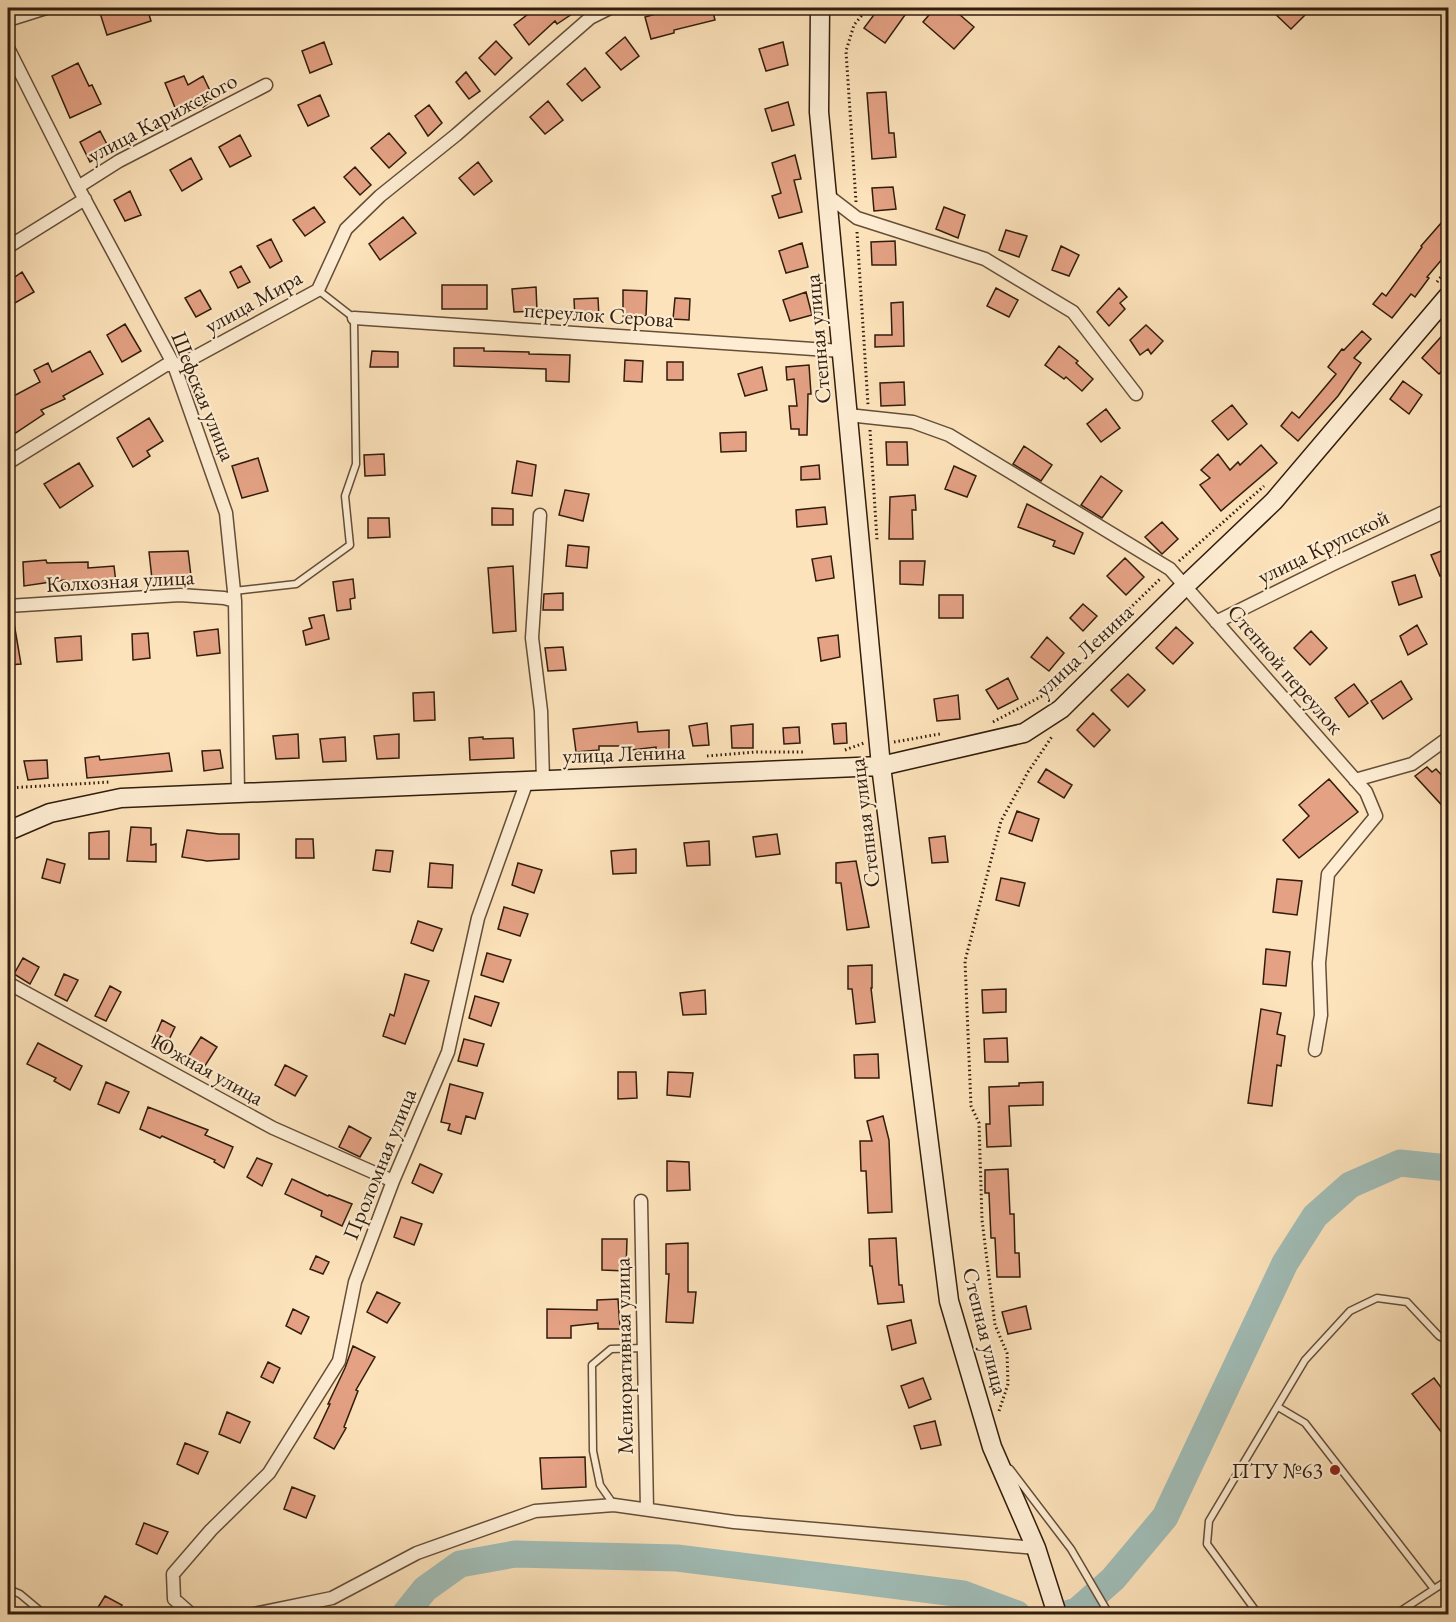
<svg xmlns="http://www.w3.org/2000/svg" width="1456" height="1622" font-family="'EB Garamond',serif">
<style>
.lines{fill:none;stroke-linecap:round;stroke-linejoin:round}
.river{stroke:#a1bdb7;stroke-width:27}
.building{fill:#e4a184;stroke:#311d0c;stroke-width:1.5}
.lane-casing{stroke:#644e38;stroke-width:9}
.street-casing{stroke:#644e38;stroke-width:15}
.secondary-casing{stroke:#311d0c;stroke-width:21}
.path{stroke:#311d0c;stroke-width:3;stroke-dasharray:1.5 3;stroke-linecap:butt}
.lane{stroke:#feedd3;stroke-width:6}
.street{stroke:#feedd3;stroke-width:12}
.secondary{stroke:#feedd3;stroke-width:18}
.poi-dot{fill:#8f2418;stroke:#feedd3;stroke-width:2}
.labels{text-anchor:middle;stroke-width:4.5;stroke-linejoin:round;paint-order:stroke}
.street-label{font-size:22px;fill:#311d0c;stroke:#feedd3}
.poi-label{font-size:22px;fill:#311d0c;stroke:#feedd3;text-anchor:end}
</style>
<rect width="100%" height="100%" fill="#fde3bb"/>
<filter id="stains"><feTurbulence type="fractalNoise" baseFrequency=".00333" numOctaves="4"/><feColorMatrix values="0 0 0 0 .2 0 0 0 0 .09 0 0 0 0 .02 0 0 0 .5 -.17"/></filter>
<radialGradient id="worn" r=".72"><stop offset=".6" stop-color="#630" stop-opacity="0"/><stop offset="1" stop-color="#630" stop-opacity=".3"/></radialGradient>
<g class="lines">
<path class="river" d="M405,1614L425,1589L460,1564L515,1554L677,1558L963,1594L1017,1614
M1067,1614L1077,1611L1113,1579L1165,1517L1285,1263L1315,1216L1350,1185L1400,1163L1448,1168"/>
</g>
<path class="building" d="M116,8H147L151,21L107,35L100,13Z
M536,8H581L557,24L555,21L529,45L514,25Z
M677,8H712L715,20L674,30V33L651,39L645,17Z
M879,8H910L885,43L864,28Z
M935,8H952L974,27L954,49L923,22Z
M1269,8H1312L1291,29Z
M625,37L639,56L621,70L606,53Z
M496,41L512,58L495,75L479,58Z
M324,42L332,64L310,73L302,51Z
M783,42L788,65L766,71L759,49Z
M78,63L89,86L92,85L101,104L70,118L52,76Z
M585,68L600,87L582,101L567,84Z
M466,72L480,91L469,99L456,82Z
M184,76L188,85L203,76L214,99L203,107L200,101L176,110L165,83Z
M886,92L889,133H894L896,157L872,159L867,93Z
M320,95L329,116L308,126L298,105Z
M548,101L563,120L545,134L530,117Z
M788,102L794,125L772,131L765,109Z
M429,105L442,123L428,136L415,116Z
M100,131L110,150L90,162L80,142Z
M389,133L406,153L389,168L371,148Z
M240,135L251,156L230,167L219,147Z
M795,155L801,179L794,180L802,212L779,218L772,196L781,193L772,163Z
M191,158L202,179L182,191L170,170Z
M478,162L492,181L474,195L459,178Z
M355,167L371,185L360,195L344,177Z
M893,187L896,209L874,211L872,188Z
M130,191L141,215L125,221L114,200Z
M314,207L325,222L305,236L293,220Z
M944,207L965,215L958,238L936,229Z
M1449,214V251L1427,277L1429,278L1415,297L1411,294L1392,318L1373,304L1382,293L1386,296L1422,247L1421,246Z
M403,217L416,233L380,260L369,244Z
M1006,230L1027,236L1019,257L999,250Z
M271,239L282,261L270,268L257,246Z
M895,241L896,265H872L871,242Z
M802,243L808,267L786,273L779,251Z
M1061,246L1079,255L1069,276L1052,270Z
M241,266L250,282L238,288L230,272Z
M22,272L34,292L8,307V282Z
M442,285H487V309H442Z
M536,287L537,311L514,312L512,289Z
M996,288L1018,300L1009,317L987,306Z
M1119,288L1127,297L1120,303L1125,309L1109,326L1097,312Z
M200,290L211,309L196,317L185,298Z
M623,290L647,291L646,316H623Z
M806,292L812,315L790,321L783,300Z
M598,298L599,318L575,319L574,299Z
M675,298L690,299L689,320L673,319Z
M903,302L904,346L875,347V335H892L891,303Z
M125,324L141,351L122,362L107,335Z
M1146,325L1163,341L1151,354L1148,349L1140,355L1130,340Z
M1449,328V364L1439,374L1422,358Z
M1362,331L1371,339L1354,358L1361,363L1338,396L1298,441L1281,426L1292,412L1299,418L1336,374L1328,367L1342,349L1344,350Z
M1059,346L1078,361L1076,363L1093,379L1082,391L1066,377L1064,379L1045,365Z
M454,348H484V351L529,352V354L570,355L569,382L546,381V369L454,366Z
M90,351L103,374L63,396L65,399L41,410L44,414L8,438V399L40,382L34,370L48,363L52,372Z
M372,351L398,352V367H370Z
M625,360L643,361L642,382L624,381Z
M667,362H683V380H667Z
M809,365L811,394H808L807,435H799V429H791L789,406H797L794,379L787,380L786,367Z
M762,367L767,390L745,396L738,374Z
M1403,381L1422,395L1409,414L1390,399Z
M904,382L905,405L881,406L880,383Z
M1232,405L1247,424L1228,440L1212,421Z
M1106,409L1120,428L1101,442L1087,424Z
M149,418L163,441L147,451L150,456L133,467L117,438Z
M746,432V451L721,452L720,433Z
M886,442H907L908,465H887Z
M1261,445L1277,463L1221,511L1200,485L1210,478L1201,470L1218,454L1230,470L1238,462L1240,465Z
M1024,446L1052,465L1041,481L1013,464Z
M384,454L385,475L365,476L364,455Z
M258,458L268,491L242,498L232,466Z
M517,461L536,465L532,496L512,493Z
M79,463L93,486L60,508L44,484Z
M819,465L820,479L801,480V467Z
M954,466L976,476L967,497L945,489Z
M1101,476L1122,491L1102,518L1081,505Z
M565,490L589,494L583,521L559,515Z
M915,495L916,510H912L913,539H889L890,497Z
M1027,504L1083,533L1074,554L1053,546L1055,541L1018,527Z
M825,507L827,524L797,527L796,510Z
M492,508L513,509V525H492Z
M368,518H389L390,537L368,538Z
M1162,522L1178,539L1162,554L1145,537Z
M568,545L589,547L587,568L566,566Z
M1449,548V573L1440,576L1431,555Z
M188,551L191,576L152,579L149,552Z
M831,556L834,578L816,581L812,559Z
M1125,558L1144,577L1126,595L1107,576Z
M46,560L47,563L88,562V568L114,566L116,583L88,587L64,586L65,580L24,586L23,562Z
M900,561H925L923,585L900,584Z
M513,566L516,631L493,633L488,568Z
M1415,575L1422,597L1399,605L1392,582Z
M353,579L355,598L350,599L351,609L337,611L333,582Z
M563,593V610H543L544,594Z
M939,595H963V618H939Z
M1083,604L1097,616L1083,631L1070,618Z
M324,615L329,639L306,645L303,631L312,628L309,618Z
M14,623L21,664L8,665V624Z
M1417,625L1427,644L1408,655L1400,636Z
M1176,627L1193,643L1173,664L1156,648Z
M218,629L220,653L197,656L194,632Z
M1311,631L1327,648L1310,665L1294,648Z
M148,633L150,658L133,660L132,634Z
M838,635L840,657L821,661L818,638Z
M81,636L82,660L57,662L55,638Z
M1047,637L1064,653L1049,671L1031,657Z
M563,647L566,670L548,671L545,648Z
M1128,674L1145,690L1128,707L1111,690Z
M1008,678L1018,699L998,709L986,690Z
M1401,681L1412,699L1383,719L1371,701Z
M1354,684L1368,703L1349,717L1335,698Z
M434,692L435,720L414,721L413,693Z
M958,695L960,719L937,721L934,699Z
M1093,713L1110,730L1094,747L1077,730Z
M637,722L638,732L669,730V750H656V747L623,751L622,746H599V750L576,752L573,729Z
M707,723L709,745L693,746L689,726Z
M846,723L847,743L834,744L832,724Z
M753,724V748H732L731,726Z
M799,727L800,743L784,744L783,728Z
M298,734L299,758L276,759L273,736Z
M399,734V758L377,759L374,736Z
M345,737L346,761L323,762L320,739Z
M483,737V739L513,738L514,758L470,760L469,738Z
M220,750L223,768L204,771L202,751Z
M169,753L172,771L87,778L85,758L99,756L100,760Z
M47,760L48,778L28,780L24,761Z
M1427,767L1432,772L1436,769L1449,783V813L1415,776Z
M1046,769L1072,785L1064,798L1038,782Z
M1329,779L1358,812L1299,858L1283,840L1309,816L1299,805Z
M1017,811L1039,819L1032,841L1009,833Z
M131,827L151,828V845L156,844V862L127,861Z
M187,830L219,834H239V859L207,861L182,857Z
M109,831V859H89V833Z
M777,834L780,854L756,857L753,837Z
M945,836L948,862L932,863L929,838Z
M296,839H313L314,858H296Z
M709,841L710,865L687,866L684,843Z
M636,849V873L613,874L611,851Z
M376,850L393,851L390,872L373,870Z
M47,859L65,864L60,883L42,878Z
M856,861L869,927L847,930L841,883H836V863Z
M430,863L453,865L452,888L428,887Z
M518,863L542,870L534,893L512,885Z
M1001,878L1025,883L1019,906L996,900Z
M1277,879L1302,881L1297,915L1273,912Z
M504,907L528,914L520,936L498,929Z
M418,921L442,929L433,951L411,943Z
M1266,949L1290,952L1286,986L1263,984Z
M487,953L511,960L503,982L481,975Z
M23,958L39,967L30,984L14,974Z
M872,965V988H871L875,1022L856,1024L852,989H848V966Z
M64,974L78,980L67,1001L55,995Z
M405,974L429,981L405,1044L383,1036L390,1014L394,1016Z
M110,986L121,992L106,1021L95,1016Z
M1006,989V1012L983,1013L982,990Z
M705,990L706,1014L683,1015L680,993Z
M475,996L499,1003L491,1026L469,1018Z
M1261,1009L1281,1013L1277,1034L1285,1036L1281,1066L1277,1065L1272,1106L1248,1103Z
M162,1020L175,1027L164,1050L152,1044Z
M201,1037L217,1047L201,1072L185,1062Z
M1007,1038L1008,1062H985L984,1039Z
M464,1039L484,1044L477,1066L458,1061Z
M38,1043L82,1066L70,1090L54,1081L56,1078L27,1064Z
M878,1054L879,1078H855L854,1055Z
M285,1065L307,1076L295,1096L275,1085Z
M618,1072H636L637,1098L618,1099Z
M668,1072L693,1073L690,1097L667,1095Z
M106,1082L129,1092L119,1113L98,1104Z
M1043,1082V1105L1009,1106L1011,1146L987,1147L986,1124H990L989,1087L1019,1086V1083Z
M450,1084L483,1093L475,1119L466,1116L461,1134L448,1130L450,1124L441,1122Z
M148,1107L208,1130L205,1135L233,1147L224,1168L214,1162L215,1160L162,1136L160,1138L140,1129Z
M883,1116L889,1140L892,1212L868,1213L866,1171H861L860,1141H872L867,1121Z
M349,1126L371,1138L360,1157L339,1147Z
M257,1158L272,1164L262,1186L247,1177Z
M667,1161L689,1162L690,1190L667,1191Z
M420,1164L442,1174L433,1193L412,1183Z
M1008,1169L1010,1214H1014L1015,1253H1019L1020,1277H997L995,1238H991L989,1193H985V1170Z
M292,1179L328,1196L329,1195L352,1204L342,1226L321,1216L322,1211L285,1194Z
M401,1217L422,1224L414,1245L394,1237Z
M896,1238L899,1285H902L904,1302L878,1304L872,1266H870L869,1239Z
M602,1239H627L626,1271L602,1270Z
M688,1243V1292H696L693,1323L666,1322L669,1274H666V1244Z
M316,1256L329,1262L323,1274L310,1269Z
M377,1292L400,1303L387,1323L367,1312Z
M618,1299L620,1329H598V1323L571,1326V1338H547V1309L597,1310V1300Z
M1026,1306L1031,1329L1008,1334L1002,1312Z
M293,1309L309,1317L301,1334L286,1326Z
M911,1320L916,1343L892,1350L887,1326Z
M353,1346L375,1357L356,1390L358,1391L344,1427L346,1428L334,1449L314,1438L330,1404H328L345,1368Z
M268,1362L280,1368L273,1383L261,1377Z
M923,1378L931,1399L909,1408L901,1386Z
M1434,1378L1449,1398V1442L1412,1394Z
M227,1412L250,1422L240,1443L219,1434Z
M935,1421L941,1445L921,1449L914,1426Z
M185,1443L208,1452L198,1474L177,1464Z
M585,1457L586,1487L542,1489L540,1458Z
M292,1487L315,1496L306,1518L284,1509Z
M144,1523L168,1532L157,1554L136,1544Z
M105,1596L122,1605L117,1614H105L97,1609Z"/>
<g class="lines">
<defs>
<path id="lane" d="M234,591L296,584L350,545L345,496L356,464L354,318L318,290
M1278,1407L1305,1423L1434,1589
M1010,1469L1071,1549L1109,1614
M614,1505L600,1485L593,1451L592,1365L611,1349L643,1348
M8,1589L20,1594L44,1614
M1258,1614L1207,1544L1209,1521L1305,1360L1350,1311L1377,1298L1407,1302L1439,1336L1448,1341
M1396,1614L1448,1580"/>
<path id="street" d="M8,20L46,8
M8,48L78,187L174,365L226,513L235,601L238,793
M78,187L119,161L266,85
M827,195L857,218L985,259L1073,312L1136,394
M8,247L85,199
M354,318L842,351
M848,415L913,422L949,435L1170,569L1366,792L1376,816L1328,874L1319,963L1321,1015L1315,1050
M8,463L166,365L182,364L318,290L346,229L380,196L456,135L590,18L610,8
M540,515L532,638L541,711L543,780
M8,606L180,595L224,598L235,601
M1216,622L1333,564L1448,510
M1355,780L1412,764L1448,738
M8,983L273,1128L393,1181
M641,1201L647,1509
M191,1614L174,1599L173,1574L211,1530L269,1473L339,1361L355,1282L393,1181L448,1052L478,918L527,781
M254,1614L332,1598L417,1553L535,1511L614,1505L734,1522L1036,1548"/>
<path id="secondary" d="M820,8L819,112L881,766L949,1301L992,1447L1036,1548L1057,1614
M8,831L50,813L121,798L881,766L1024,733L1061,709L1186,585L1274,501L1448,296"/>
</defs>
<use href="#lane" class="lane-casing"/>
<use href="#street" class="street-casing"/>
<use href="#secondary" class="secondary-casing"/>
<path class="path" d="M856,202L846,51L854,25L868,8
M857,232L868,405
M1437,282L1448,268
M870,430L877,540
M1179,561L1264,486
M1082,663L1124,614L1161,578
M993,722L1059,687
M894,742L940,734
M845,750L864,743
M707,756L755,752H803
M8,788L110,782
M999,1411L1008,1384L1007,1353L995,1325L982,1220L979,1123L971,1106L965,961L1001,821L1028,772L1053,735"/>
<use href="#lane" class="lane"/>
<use href="#street" class="street"/>
<use href="#secondary" class="secondary"/>
</g>
<circle class="poi-dot" cx="1335" cy="1470" r="6"/>
<g class="labels">
<g class="street-label">
<text transform="translate(162 117) rotate(-28)" y="8">улица Карижского</text>
<text transform="translate(253 301) rotate(-29)" y="8">улица Мира</text>
<text transform="translate(599 314) rotate(4)" y="8">переулок Серова</text>
<text transform="translate(817 339) rotate(-95)" y="8">Степная улица</text>
<text transform="translate(204 396) rotate(68)" y="8">Шефская улица</text>
<text transform="translate(1323 546) rotate(-26)" y="8">улица Крупской</text>
<text transform="translate(120 580) rotate(-3)" y="8">Колхозная улица</text>
<text transform="translate(1084 650) rotate(-43)" y="8">улица Ленина</text>
<text transform="translate(1286 669) rotate(49)" y="8">Степной переулок</text>
<text transform="translate(624 753) rotate(-2)" y="8">улица Ленина</text>
<text transform="translate(864 823) rotate(-97)" y="8">Степная улица</text>
<text transform="translate(208 1069) rotate(29)" y="8">Южная улица</text>
<text transform="translate(379 1164) rotate(-68)" y="8">Проломная улица</text>
<text transform="translate(986 1331) rotate(76)" y="8">Степная улица</text>
<text transform="translate(623 1356) rotate(-91)" y="8">Мелиоративная улица</text>
</g>
<g class="poi-label">
<text x="1323" y="1478">ПТУ №63</text>
</g>
</g>
<rect width="1456" height="1622" fill="none" stroke="#fde3bb" stroke-width="30"/>
<rect x="9" y="9" width="1438" height="1604" fill="none" stroke="#311d0c" stroke-width="3"/>
<rect x="15" y="15" width="1426" height="1592" fill="none" stroke="#311d0c" stroke-width="1.5"/>
<rect width="100%" height="100%" filter="url(#stains)"/>
<rect width="100%" height="100%" fill="url(#worn)"/>
</svg>
